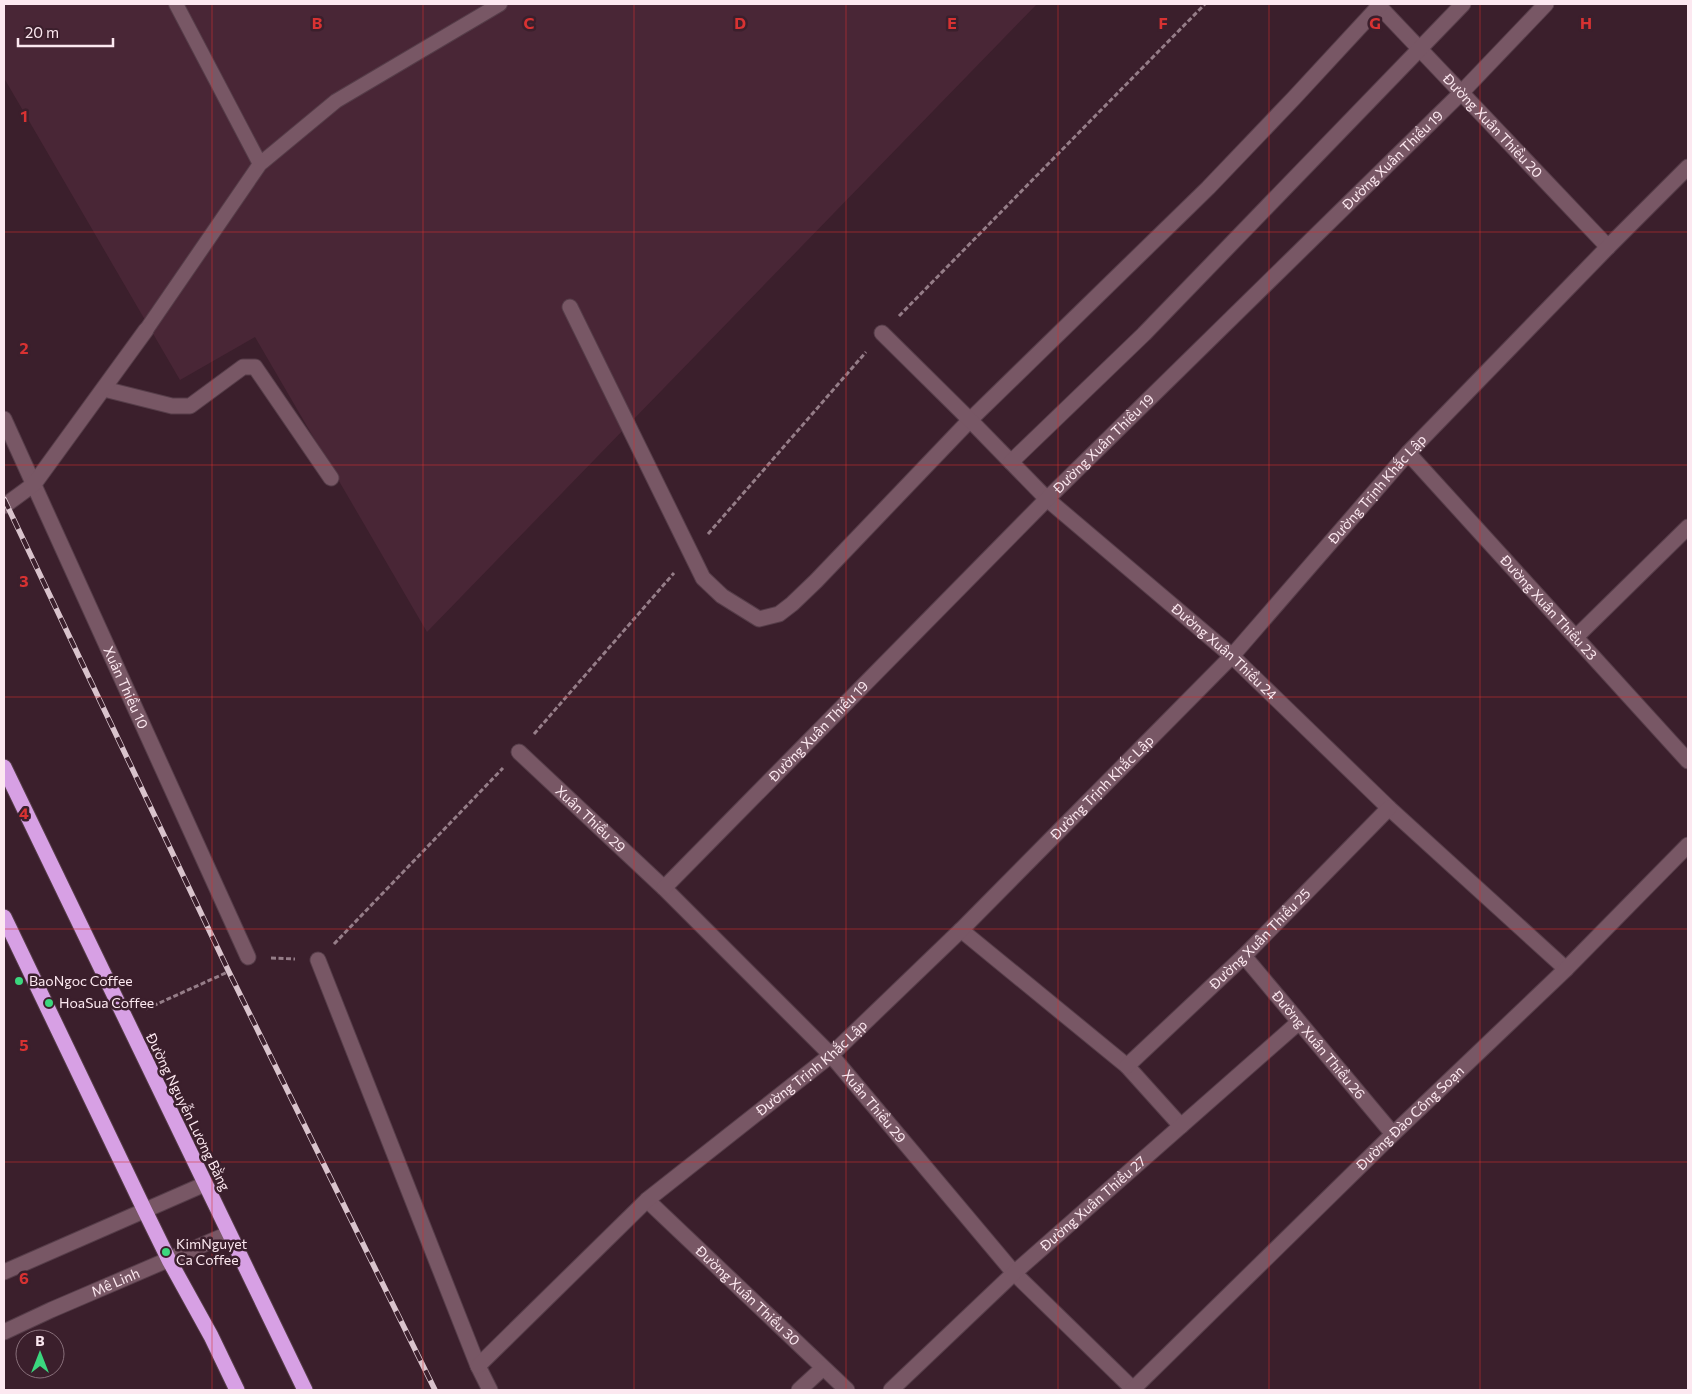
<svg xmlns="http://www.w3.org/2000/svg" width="1692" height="1394" font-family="Commissioner,sans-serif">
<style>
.built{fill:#492636}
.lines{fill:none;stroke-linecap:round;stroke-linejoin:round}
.lane-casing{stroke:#563d49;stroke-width:16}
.street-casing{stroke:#563d49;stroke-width:17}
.secondary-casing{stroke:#563d49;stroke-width:17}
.highway-casing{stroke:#563d49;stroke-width:17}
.path{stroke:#957d88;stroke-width:3;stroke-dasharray:5 2.5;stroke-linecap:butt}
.lane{stroke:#785765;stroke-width:14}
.street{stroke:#785765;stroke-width:15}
.secondary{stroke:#785765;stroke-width:15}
.highway{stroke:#d7a0e4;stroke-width:15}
.rail-casing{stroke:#d9c3cc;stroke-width:5.5}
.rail{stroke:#3b1f2c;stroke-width:4;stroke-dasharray:11;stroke-linecap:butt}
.grid{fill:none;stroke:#d83232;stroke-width:1;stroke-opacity:0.55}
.poi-dot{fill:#3bd77e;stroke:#3b1f2c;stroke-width:2}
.labels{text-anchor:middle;stroke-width:5;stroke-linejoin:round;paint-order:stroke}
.street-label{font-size:14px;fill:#fce8f0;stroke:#3b1f2c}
.poi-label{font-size:14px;fill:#fce8f0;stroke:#3b1f2c;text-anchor:start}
.grid-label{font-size:16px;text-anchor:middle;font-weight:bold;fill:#d83232;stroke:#3b1f2c;stroke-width:5;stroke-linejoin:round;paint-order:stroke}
</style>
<rect width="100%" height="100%" fill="#3b1f2c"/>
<path class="built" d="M4,4H1037L427,632L255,337L180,380L4,78Z"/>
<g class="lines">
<defs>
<path id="lane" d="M176,4L260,164
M146,330L260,164L336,101L500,4"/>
<g id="street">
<path id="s1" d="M1377,4L1608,247"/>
<path d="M570,307L703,578L722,596L759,619L779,614L792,604L816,581L970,420L1208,188L1294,98L1381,4"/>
<path id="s2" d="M882,333L970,420L1047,499L1232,656L1389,808L1566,969"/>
<path d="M104,389L172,406H190L243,367H255L331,478"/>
<path id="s3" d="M4,419L248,957"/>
<path id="s4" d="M1408,453L1688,761"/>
<path d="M1011,462L1144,334L1463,4"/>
<path d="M4,506L34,484L146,330"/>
<path d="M1576,637L1688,527"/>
<path id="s5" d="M519,752L664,888L831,1055L1014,1273L1133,1389"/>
<path id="s6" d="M664,888L1047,499L1461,93L1546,4"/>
<path d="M961,930L1127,1066L1181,1126"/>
<path id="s7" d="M1244,956L1393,1134"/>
<path d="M318,960L478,1366L490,1390"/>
<path id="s8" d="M1127,1066L1244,956L1389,808"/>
<path id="s9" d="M647,1200L847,1390"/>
<path id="s10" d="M478,1366L647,1200L831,1055L961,930L1232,656L1408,453L1608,247L1688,167"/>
<path d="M799,1390L823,1368"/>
<path id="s11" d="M891,1390L1014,1273L1299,1022"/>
<path id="s12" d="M1132,1390L1393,1134L1566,969L1688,845"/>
</g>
<g id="secondary">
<path d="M4,1272L205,1184"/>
<path id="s13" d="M4,1332L51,1310L228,1234"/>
</g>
<path id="highway" d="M4,767L305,1390
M4,917L145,1211L169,1260L211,1336L237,1390"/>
</defs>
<use href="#lane" class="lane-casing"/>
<use href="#street" class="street-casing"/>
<use href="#secondary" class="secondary-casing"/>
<use href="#highway" class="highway-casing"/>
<path class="path" d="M899,316L1205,4
M708,534L866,352
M534,734L674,573
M334,944L503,768
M271,958L295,959
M146,1009L230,971"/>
<use href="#lane" class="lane"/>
<use href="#street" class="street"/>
<use href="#secondary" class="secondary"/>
<use href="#highway" class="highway"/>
<defs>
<path id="rail" d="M4,499L229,972L435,1390"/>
</defs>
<use href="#rail" class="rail-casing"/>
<use href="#rail" class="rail"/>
</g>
<path class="grid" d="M212,4V1390M423,4V1390M634,4V1390M846,4V1390M1058,4V1390M1269,4V1390M1480,4V1390M4,232H1688M4,465H1688M4,697H1688M4,929H1688M4,1162H1688"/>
<g class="poi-dot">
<circle cx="19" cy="981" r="5"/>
<circle cx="49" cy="1003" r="5"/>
<circle cx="166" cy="1252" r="5"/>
</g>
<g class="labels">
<g class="street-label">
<text dy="5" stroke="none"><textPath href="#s1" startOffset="168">Đường Xuân Thiều 20</textPath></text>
<text dy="5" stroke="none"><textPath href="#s6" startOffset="1030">Đường Xuân Thiều 19</textPath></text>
<text dy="5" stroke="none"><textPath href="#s6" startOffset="625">Đường Xuân Thiều 19</textPath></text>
<text dy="5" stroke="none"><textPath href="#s10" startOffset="1258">Đường Trịnh Khắc Lập</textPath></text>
<text dy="5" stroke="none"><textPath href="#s4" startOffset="209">Đường Xuân Thiều 23</textPath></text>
<text dy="5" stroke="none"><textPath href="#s2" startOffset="468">Đường Xuân Thiều 24</textPath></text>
<text dy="5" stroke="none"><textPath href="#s3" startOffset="295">Xuân Thiều 10</textPath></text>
<text dy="5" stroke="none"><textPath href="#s6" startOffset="220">Đường Xuân Thiều 19</textPath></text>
<text dy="5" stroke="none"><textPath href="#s10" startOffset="852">Đường Trịnh Khắc Lập</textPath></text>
<text dy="5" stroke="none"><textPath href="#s5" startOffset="98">Xuân Thiều 29</textPath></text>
<text dy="5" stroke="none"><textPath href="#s8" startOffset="184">Đường Xuân Thiều 25</textPath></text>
<text dy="5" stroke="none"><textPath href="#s7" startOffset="116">Đường Xuân Thiều 26</textPath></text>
<text dy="5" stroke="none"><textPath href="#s10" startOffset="448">Đường Trịnh Khắc Lập</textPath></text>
<text dy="5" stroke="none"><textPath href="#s5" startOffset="502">Xuân Thiều 29</textPath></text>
<text transform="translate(188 1112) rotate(64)" y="5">Đường Nguyễn Lương Bằng</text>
<text dy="5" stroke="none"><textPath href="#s12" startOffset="389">Đường Đào Công Soạn</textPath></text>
<text dy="5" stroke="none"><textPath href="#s11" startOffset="275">Đường Xuân Thiều 27</textPath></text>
<text dy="5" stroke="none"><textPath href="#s13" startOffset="122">Mê Linh</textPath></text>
<text dy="5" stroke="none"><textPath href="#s9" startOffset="139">Đường Xuân Thiều 30</textPath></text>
</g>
<g class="poi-label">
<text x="29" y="986">BaoNgoc Coffee</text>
<text x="59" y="1008">HoaSua Coffee</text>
<text x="176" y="1249">KimNguyet<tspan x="176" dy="16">Ca Coffee</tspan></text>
</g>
</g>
<g class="grid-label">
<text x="317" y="29">B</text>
<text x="529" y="29">C</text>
<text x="740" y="29">D</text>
<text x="952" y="29">E</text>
<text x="1163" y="29">F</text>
<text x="1375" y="29">G</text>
<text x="1586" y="29">H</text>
<text x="24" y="122">1</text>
<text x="24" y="354">2</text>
<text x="24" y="587">3</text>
<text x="24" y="819">4</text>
<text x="24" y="1051">5</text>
<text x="24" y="1284">6</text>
</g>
<rect width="1692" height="1394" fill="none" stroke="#fce8f0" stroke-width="10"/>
<g transform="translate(40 1354)"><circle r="24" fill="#3b1f2c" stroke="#886f7a"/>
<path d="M0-4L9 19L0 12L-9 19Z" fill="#3bd77e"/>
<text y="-8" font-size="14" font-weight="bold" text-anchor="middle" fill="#fce8f0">B</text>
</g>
<path d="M18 38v8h95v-8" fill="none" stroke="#fce8f0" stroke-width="2.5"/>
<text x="25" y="38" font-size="15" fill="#fce8f0" stroke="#3b1f2c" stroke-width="4" paint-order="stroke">20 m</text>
</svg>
